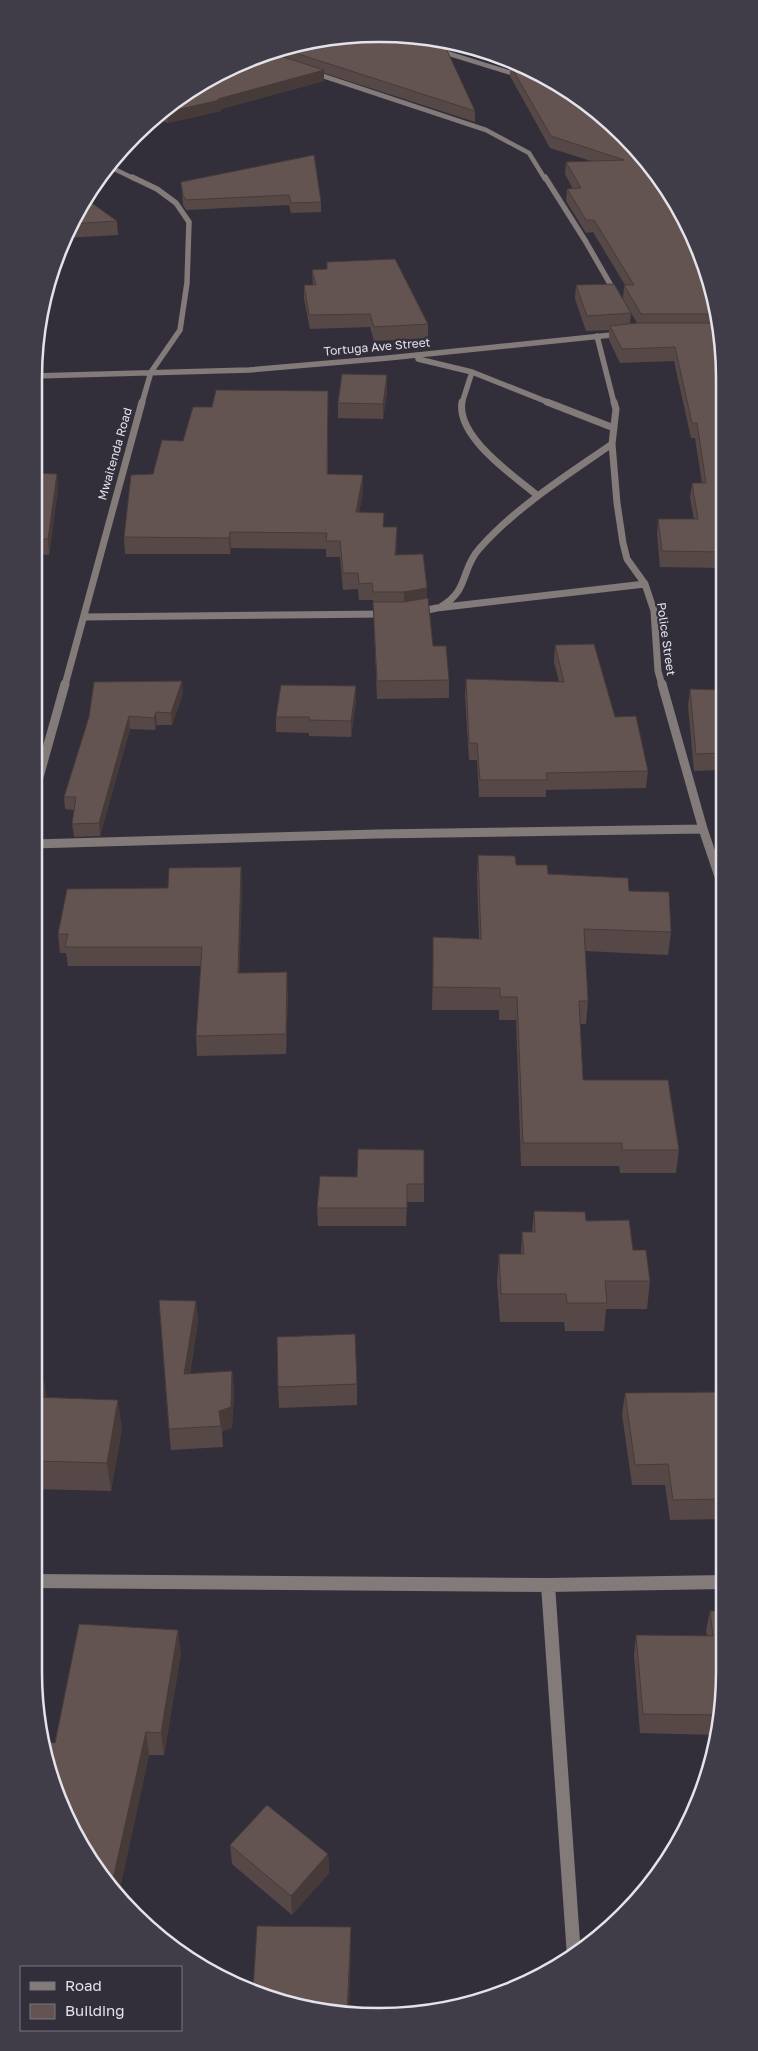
<svg xmlns="http://www.w3.org/2000/svg" width="758" height="2051" font-family="'Golos Text',sans-serif">
<style>
.lines{fill:none;stroke-linecap:round;stroke-linejoin:round}
.street-far4{stroke:#837b79;stroke-width:4.5}
.street-far3{stroke:#837b79;stroke-width:5.5}
.street-far2{stroke:#837b79;stroke-width:7}
.street-far1{stroke:#837b79;stroke-width:9}
.street{stroke:#837b79;stroke-width:14}
.wall{fill:#564846}
.shaded-wall{fill:#463b39}
.building{fill:#645451;stroke:#463b39}
.labels{text-anchor:middle;stroke-width:4.5;stroke-linejoin:round;paint-order:stroke}
.far-street-label{font-size:12px;fill:#e4e2ea;stroke:#322f3b}
.rim{fill:none;stroke:#e4e2ea;stroke-width:2.5}
</style>
<rect width="100%" height="100%" fill="#322f3b"/>
<g class="lines">
<path class="street-far4" d="M437,50L521,76
M311,72L486,130L529,153L545,179
M108,166L135,179"/>
<path class="street-far3" d="M132,177L157,189L176,203L189,222L187,283L180,330L151,372L142,403
M545,177L586,242L617,296
M597,336L614,403
M418,359L472,372L550,403
M34,376L249,370L388,358L621,334
M462,403L472,372"/>
<path class="street-far2" d="M462,402C456,437 514,476 538,496
M547,402L614,428
M614,402L616,409L612,444L617,503L623,543L627,559L645,584L654,611L658,671L662,685
M442,606C469,590 461,569 479,549C516,507 566,476 612,444
M418,612L437,608L645,584
M84,617L386,614
M65,685L142,402"/>
<path class="street-far1" d="M662,684L703,829L722,885
M34,795L65,684
M34,844L377,834L703,829"/>
<path class="street" d="M34,1581L548,1585L724,1582
M548,1585L574,1956"/>
</g>
<path class="wall" d="M401,34L440,41V45L475,111V122L324,73V81L221,109V111L168,123L154,118L206,80L268,52L334,37Z
M500,59L552,80L689,227L721,334L722,568L660,567L657,534L658,519H694L690,498L692,483H702L695,438H691L674,361L620,363L609,340V330L586,331L575,299L576,285L631,313L630,324L637,323L623,299L624,285H625L593,232L586,233L566,201L567,189H573L565,174L566,162L591,161L550,148L510,76V68L504,66Z
M314,155L321,202V212L291,213L289,205L186,210L183,205L181,182Z
M86,199L117,221L118,235L65,238L69,227Z
M312,270L428,324V338L374,341L370,327L310,329L304,299V285H313Z
M387,391L383,419L338,418V403Z
M328,406V474L363,475V490L359,512L384,527H397L396,555L427,588V598L433,646L449,680V698L377,699L373,600H359L358,589L343,590L340,557H326V549L231,548L230,554H125L124,537L153,474L183,441L212,407Z
M34,473L58,489L49,555L34,554Z
M555,645L615,717L648,771L646,788L546,790V797H479L477,760H469L465,696L466,679L559,682L554,662Z
M690,689L722,690V770L694,771L688,706Z
M183,694L172,725H157L155,730L130,729L100,836L74,837L72,824L74,810L65,809L64,797L89,717Z
M356,701L351,737L309,736V733L276,732V717Z
M478,855L516,865L548,874L629,891L671,932L668,955L585,951L588,1001L586,1024H580L583,1080L679,1150L676,1173H620L619,1166H521L516,1020H499V1010H432L433,959L479,939L477,877Z
M241,867L242,886L239,973L288,992L286,1054L197,1056L196,1036L201,966H68L66,953H60L58,934L168,888Z
M357,1177L424,1184V1202H407L406,1226H318L317,1208Z
M534,1211L586,1221L633,1250L650,1281L647,1309H606L604,1331H565L564,1322H500L497,1282L499,1254H521L522,1232H532Z
M196,1301L198,1321L190,1374L232,1371L234,1391L232,1428L222,1431L223,1447L171,1450L169,1429Z
M34,1366H41L46,1395L45,1397L122,1428L111,1491L34,1489Z
M357,1384V1405L279,1408L278,1387Z
M625,1393L724,1407V1519L670,1520L665,1485H632L622,1414Z
M710,1611L724,1672L716,1735L640,1733L634,1655L636,1635L707,1636L706,1631Z
M181,1653L164,1755H149L118,1897L60,1804L55,1743Z
M230,1845L328,1854L329,1873L292,1915L232,1864Z"/>
<path class="shaded-wall" d="M324,70V81L221,109V111L168,123L167,112Z
M387,375V391L383,419V404Z
M57,474L58,489L49,555L48,539Z
M363,475V490L357,528L356,512Z
M397,527V543L395,571V555Z
M230,532L231,548L230,554L229,538Z
M427,588V604L404,609V592Z
M182,681L183,694L172,725L171,713Z
M356,686V701L351,737V721Z
M156,712L157,725L155,730L154,718Z
M129,716L130,729L100,836L99,823Z
M241,867L242,886L239,993L238,973Z
M287,972L288,992L286,1054V1034Z
M196,1301L198,1321L186,1394L184,1374Z
M41,1366L46,1395L39,1425L34,1397Z
M232,1371L234,1391L232,1428L222,1431L219,1411Z
M118,1400L122,1428L111,1491L107,1463Z
M178,1630L181,1653L164,1755L161,1733Z
M146,1732L149,1755L118,1897L116,1894L113,1879Z
M328,1854L329,1873L292,1915L291,1896Z
M351,1927V1952L349,2015H347Z"/>
<path class="building" d="M401,34L411,36L445,46L475,111L283,49L334,37Z
M268,52L324,70L218,99L220,100L167,112L164,110L206,80Z
M510,65L530,71L552,80L638,151L689,227L715,314H641L624,285H634L594,220H586L567,189L581,188L566,162L624,160L551,136Z
M314,155L321,202L291,203L289,195L186,200L183,195L181,182Z
M86,199L117,221L71,224Z
M395,259L428,324L374,327L370,314L309,315L304,285H316L312,270L327,269V262Z
M614,284L631,313L587,316L576,285Z
M638,323H718L721,334L722,552L662,551L658,519H698L692,483H706L697,423H692L675,347L622,349L610,326Z
M342,374L387,375L383,404L338,403Z
M216,390L328,391L327,474L363,475L356,512L384,513L383,527H397L395,555L423,554L427,588L404,592H373L372,583L359,584L358,573H343L340,541H326L327,533L230,532L229,538L124,537L131,475L153,474L162,440L183,441L193,407H212Z
M34,473L57,474L48,539H34Z
M428,598L433,646H446L449,680L377,681L373,602H404Z
M594,644L615,717L636,716L648,771L546,773L547,780H480L477,743H469L466,679L564,682L555,645Z
M182,681L171,713L156,712L154,718L129,716L99,823L72,824L76,797H64L89,717L94,682Z
M281,685L356,686L351,721L309,720V717H276Z
M690,689L722,690V753L696,754Z
M478,855L515,856L516,865H547L548,874L628,878L629,891L669,892L671,932L584,929L588,1001H579L583,1080H668L679,1150H622V1143H523L517,997H500V988L433,987V937L481,939Z
M241,867L238,973L287,972L286,1034L196,1036L202,947H65L68,934H58L67,889L168,888L169,868Z
M358,1149L424,1150V1184H407V1208H317L320,1176L357,1177Z
M534,1211L585,1212L586,1221L629,1220L633,1250H646L650,1281H605L607,1303H567L566,1294H501L499,1254H524L522,1232H535Z
M159,1300L196,1301L184,1374L232,1371L231,1407L219,1411L221,1426L169,1429Z
M355,1334L357,1384L278,1387L277,1337Z
M34,1366H41L34,1397L118,1400L107,1463L34,1461Z
M721,1392L724,1407V1499L673,1500L668,1464L635,1465L625,1393Z
M710,1611H724V1672L719,1715L643,1714L636,1635L713,1636Z
M79,1624L178,1630L161,1733L146,1732L113,1879L106,1878L60,1804L41,1741L55,1743Z
M267,1805L328,1854L291,1896L230,1845Z
M257,1926L351,1927L347,2015L334,2014L253,1990Z"/>
<g class="labels">
<g class="far-street-label">
<text transform="translate(377 347) rotate(-5)" y="4">Tortuga Ave Street</text>
<text transform="translate(115 454) rotate(-74)" y="4">Mwaitenda Road</text>
<text transform="translate(666 639) rotate(82)" y="4">Police Street</text>
</g>
</g>
<path d="M0 0H758V2051H0ZM378 42H380A336 336 0 0 1 716 378V1672A336 336 0 0 1 380 2008H378A336 336 0 0 1 42 1672V378A336 336 0 0 1 378 42Z" fill="#403d49" fill-rule="evenodd"/>
<path class="rim" d="M378 42H380A336 336 0 0 1 716 378V1672A336 336 0 0 1 380 2008H378A336 336 0 0 1 42 1672V378A336 336 0 0 1 378 42Z"/>
<rect x="20" y="1966" width="162" height="65" fill="#322f3b" stroke="#797781"/>
<rect x="30" y="1982" width="25" height="8" fill="#837b79" stroke="#797781"/>
<text x="65" y="1991" font-size="15" fill="#e4e2ea">Road</text>
<rect x="30" y="2004" width="25" height="15" fill="#645451" stroke="#797781"/>
<text x="65" y="2016" font-size="15" fill="#e4e2ea">Building</text>
</svg>
